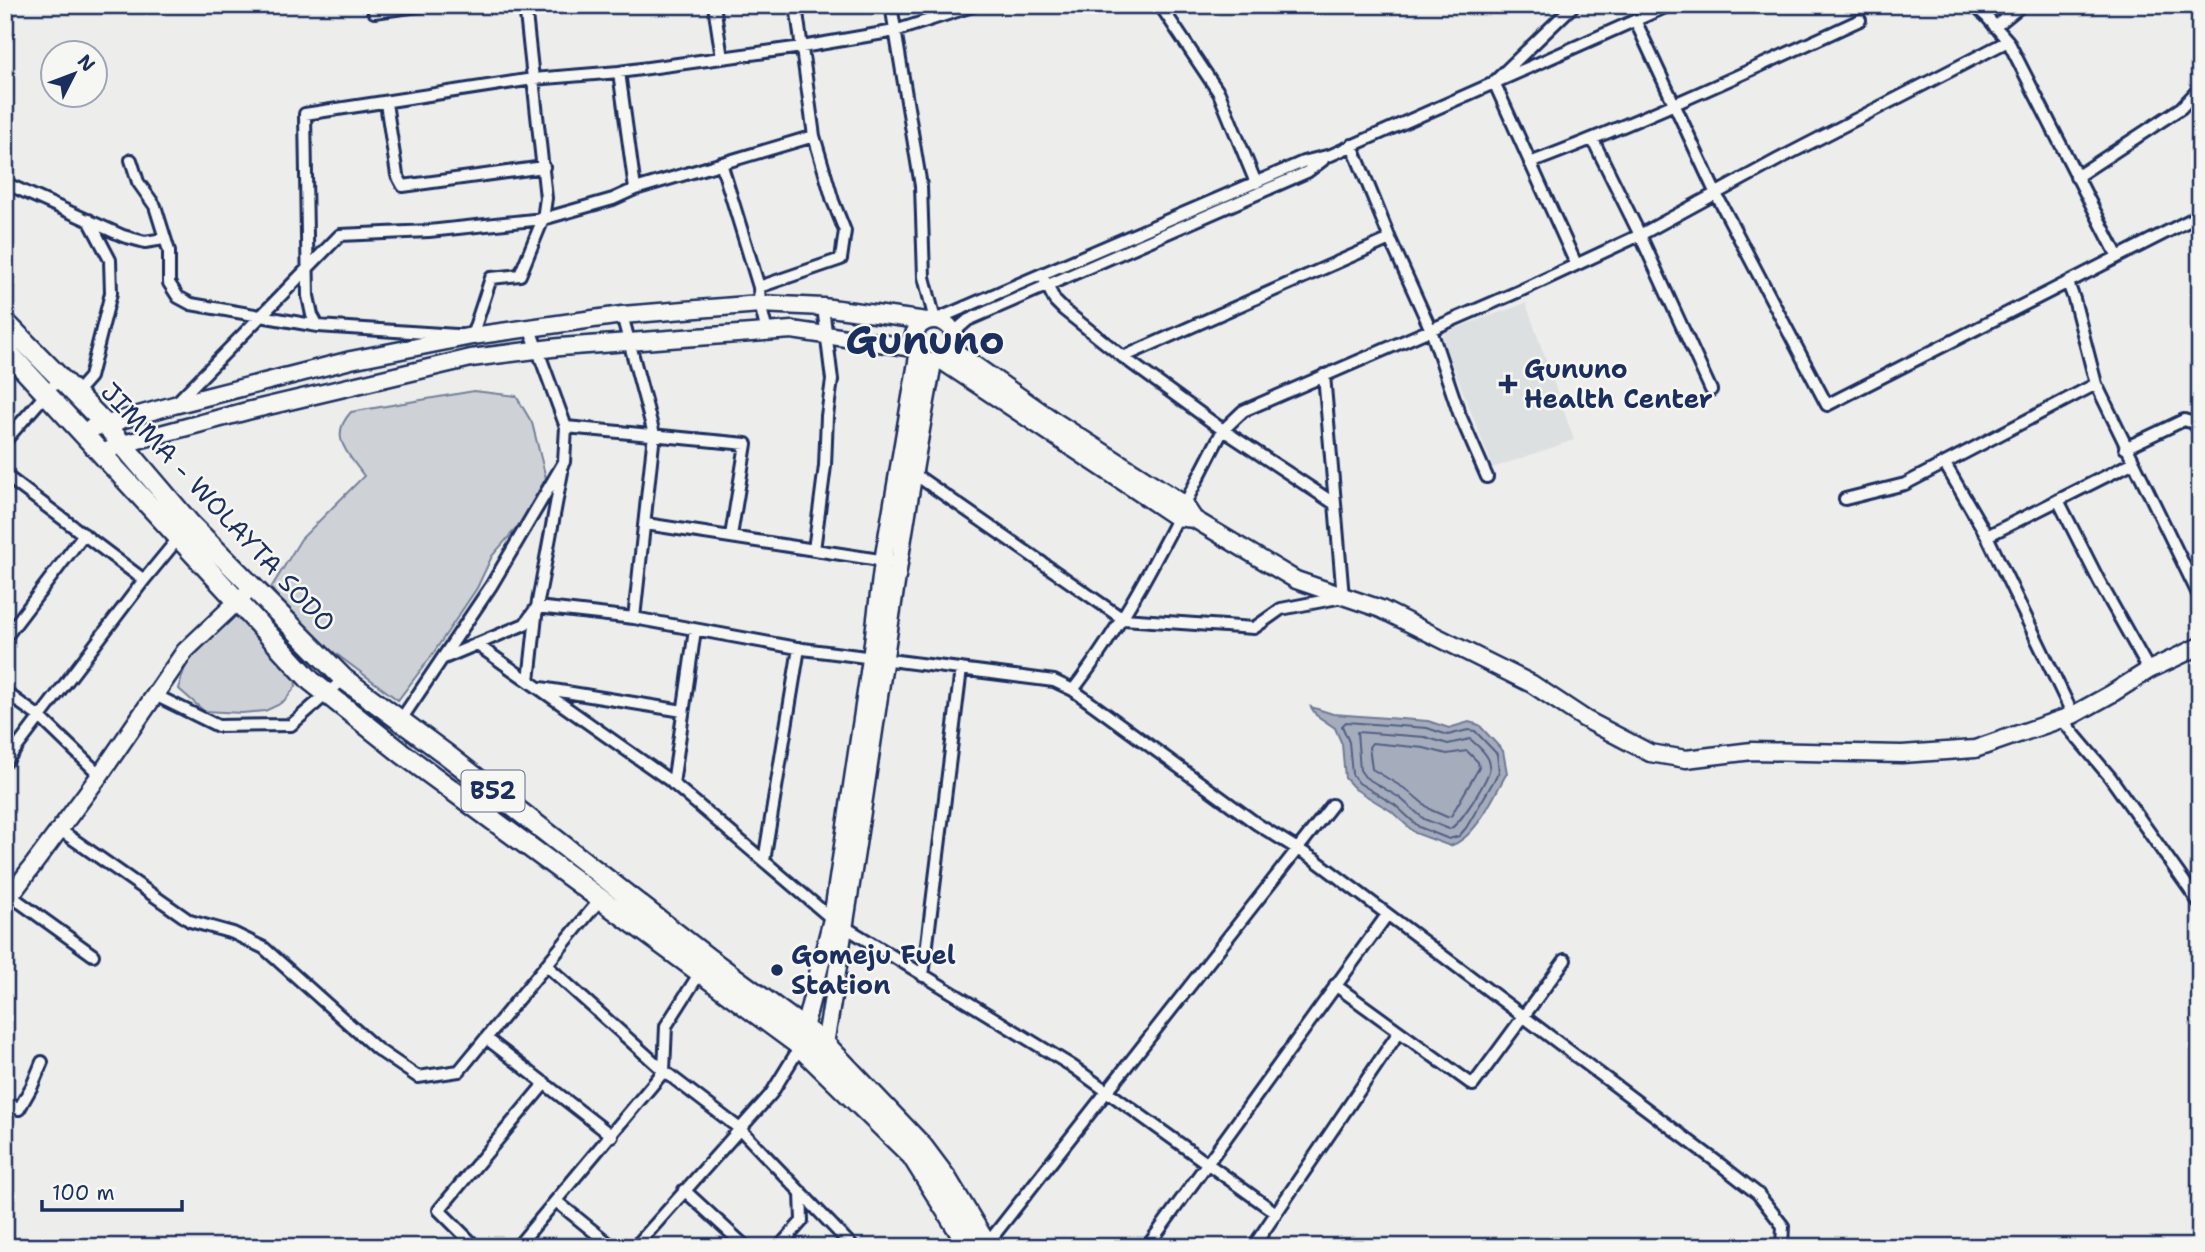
<svg xmlns="http://www.w3.org/2000/svg" width="2205" height="1252" font-family="'Shantell Sans',sans-serif">
<style>
.built{fill:#dde0e1}
.green{fill:#ced2d7;stroke:#74809a;stroke-width:2}
.water{fill:#a5acbc;stroke:#6e7a96;stroke-width:2}
.lines{fill:none;stroke-linecap:round;stroke-linejoin:round}
.shore{stroke:#526184;stroke-width:2}
.street-casing{stroke:#1b2f5e;stroke-width:16}
.secondary-casing{stroke:#1b2f5e;stroke-width:21}
.highway-casing{stroke:#1b2f5e;stroke-width:24}
.street{stroke:#f6f6f2;stroke-width:10}
.secondary{stroke:#f6f6f2;stroke-width:16}
.highway{stroke:#f6f6f2;stroke-width:19}
.poi-dot{fill:#1b2f5e;stroke:#f6f6f2;stroke-width:2.5}
.labels{text-anchor:middle;stroke-width:5;stroke-linejoin:round;paint-order:stroke}
.shield{fill:#f6f6f2;stroke:#5d6b8a;stroke-width:2}
.shield-label{font-size:24px;font-weight:bold;fill:#1b2f5e}
.poi-label{font-size:26px;font-weight:bold;fill:#1b2f5e;stroke:#f6f6f2;text-anchor:start}
.street-label{font-size:26px;fill:#1b2f5e;stroke:#f6f6f2}
.town-label{font-size:40px;font-weight:bold;fill:#1b2f5e;stroke:#f6f6f2}
</style>
<rect width="100%" height="100%" fill="#edeeec"/>
<filter id="ink" filterUnits="userSpaceOnUse"><feTurbulence type="fractalNoise" baseFrequency=".0143" numOctaves="2"/><feDisplacementMap in="SourceGraphic" scale="14" xChannelSelector="R" yChannelSelector="G"/><feConvolveMatrix kernelMatrix="1 2 1 2 8 2 1 2 1" color-interpolation-filters="sRGB"/></filter>
<g filter="url(#ink)">
<path class="built" d="M1526,303L1574,440L1493,468L1442,338L1445,332Z"/>
<path class="green" d="M474,391L516,396L532,423L546,478L520,524L492,556L477,588L430,658L398,700L296,624L271,588L301,539L364,476C348,453 328,437 351,412Z
M235,616L252,625L294,672L296,686L286,699L278,705L265,711L242,713L204,711L179,689C184,656 206,632 235,616Z"/>
<path class="water" d="M1311,707L1333,714L1428,721L1449,728L1469,722L1479,725L1503,751L1507,773C1492,798 1477,837 1450,846L1415,833L1391,811L1355,789L1345,778L1342,744L1335,728L1316,715Z"/>
<g class="lines">
<path class="shore" d="M1346,722L1427,728L1448,735L1468,730L1475,731L1497,754L1499,772L1466,828L1459,836L1449,839L1419,827L1395,805L1359,783L1352,774L1349,742L1342,726Z
M1357,732L1425,737L1448,744L1470,739C1478,746 1489,755 1490,765C1491,776 1459,827 1449,829L1424,819L1400,798L1365,777L1360,770Z
M1372,743L1424,748L1447,754L1467,751L1478,762L1479,768L1451,816L1447,817L1431,810L1407,790L1372,769L1369,747Z"/>
<defs>
<path id="street" d="M714,5L722,58
M891,5L921,186L924,277L935,320L1303,162L1331,155L1670,5
M1160,5L1219,93L1256,183
M1574,5L1494,82L1576,264
M1973,5L1986,16L2008,41L2117,255
M374,12L426,5
M1635,20L1716,194L1827,405L2200,215
M1995,27L2022,5
M619,72L635,189
M386,103L397,175L403,186L544,167
M1593,140L1640,235L1711,390
M1352,145L1390,239L1431,330L1459,413L1487,477
M131,160L138,182L155,206L169,251V283L178,297L191,304L318,326L472,336L491,278L520,275L543,219L546,198L525,5
M721,163L759,287L760,304L767,332
M1530,163C1642,121 1751,70 1860,20
M2076,177L2181,108L2199,89
M5,183L123,236L145,242L164,239
M1045,281L1055,301L1064,310L1123,357L1223,430L1335,504
M2068,283L2074,299L2096,384L2200,598
M759,287L841,259L845,231L833,201L814,136L796,5
M622,315L654,434L634,618
M318,326L312,315L308,296L305,114L533,79L619,72L802,47L895,31L976,5
M953,333L968,320L1307,172L1323,160
M1123,357L1390,239
M76,393L90,377L111,293L110,260L89,220
M176,403L340,235L429,231L543,219L613,199L635,189L814,136
M566,427L746,444L731,536
M5,441L60,378
M2125,448L2184,420L2194,423L2200,433
M1945,464L1987,536L2073,715
M913,473L1123,619L1254,628L1281,609L1343,597L1324,375
M5,475L144,580
M1845,499L1905,484L2096,384
M2058,500L2099,581L2149,670
M646,524L899,563
M1987,536L2132,463
M814,550L825,466L827,416L832,380L823,307
M5,638L84,534
M476,644L669,780L832,919L1072,1066L1276,1213
M444,658L525,624L537,607L562,472
M529,681L537,607L634,618L803,649L1054,681L1073,690L1257,824L1314,859L1721,1165L1758,1194L1783,1226L1782,1247
M541,688L683,711
M1073,690C1134,611 1176,519 1223,430L1243,411L1522,290L1640,235L1779,159L2008,41
M5,692L41,718L100,775
M155,695L218,726L291,725L344,679
M2062,720L2110,777L2200,904
M400,721L491,586L564,462L566,427L530,329
M5,763L144,580L181,535
M673,784L695,630
M60,830L190,921L233,933L264,948L377,1049L418,1077L459,1071L603,896
M764,861L799,648
M7,893L93,955
M546,965L664,1071L740,1129L853,1247
M923,976L961,669
M1335,985L1473,1085L1565,960
M486,1038L612,1136
M5,1102L19,1109L32,1086L42,1062
M684,1190L746,1247
M556,1201L613,1247
M987,1244L1332,805
M476,1247L439,1210L545,1083
M517,1247L664,1071L666,1026L701,971
M635,1247L771,1094L800,1047
M779,1247L802,1221L801,1192
M1147,1247L1387,915
M1253,1247L1399,1032"/>
<path id="secondary" d="M913 341a21 21 0 1 1 42 0a21 21 0 1 1-42 0Z
M953,350L1053,420L1184,504L1194,519
M942,361L1176,517L1194,519L1296,580L1381,609L1532,684L1585,719L1650,753L1686,759L1752,751L1902,754L1975,749L2073,715L2111,694L2149,670L2200,646
M82,431L174,405L351,360L472,336L622,315L760,304L823,307L927,321
M102,453L123,444L247,411L471,358L560,347L792,330L913,348
M5,903L100,775L185,651L244,595
M801,1040L832,919L871,659L883,561L918,356
M823,1055C864,825 890,592 933,363"/>
<path id="highway" d="M5,322L105,424L190,524L344,679L447,755L709,959L825,1044L922,1146L946,1178L988,1247
M5,349L311,681L403,754L795,1042L912,1156L969,1247"/>
</defs>
<use href="#street" class="street-casing"/>
<use href="#secondary" class="secondary-casing"/>
<use href="#highway" class="highway-casing"/>
<use href="#street" class="street"/>
<use href="#secondary" class="secondary"/>
<use href="#highway" class="highway"/>
</g>
</g>
<g class="poi-dot">
<path d="M1504.5 373.5h7v7h7v7h-7v7h-7v-7h-7v-7h7z"/>
<circle cx="777" cy="970" r="7"/>
</g>
<g class="labels">
<rect class="shield" x="461.5" y="770.5" width="63" height="41" rx="5"/>
<g class="shield-label">
<text x="493" y="799">B52</text>
</g>
<g class="poi-label">
<text x="1524" y="378">Gununo<tspan x="1524" dy="30">Health Center</tspan></text>
<text x="791" y="964">Gomeju Fuel<tspan x="791" dy="30">Station</tspan></text>
</g>
<g class="street-label">
<text transform="translate(218 507) rotate(47)" y="9">JIMMA - WOLAYTA SODO</text>
</g>
<g class="town-label">
<text x="925" y="354">Gununo</text>
</g>
</g>
<rect width="2205" height="1252" fill="none" stroke="#f6f6f2" stroke-width="28"/>
<rect x="14" y="14" width="2177" height="1224" fill="none" stroke="#1b2f5e" stroke-width="2.5" filter="url(#ink)"/>
<g transform="translate(74 74) rotate(48)"><circle r="33" fill="#f6f6f2" stroke="#9ea6b7" stroke-width="2"/>
<path d="M0-5L12 26L0 18L-12 26Z" fill="#1b2f5e"/>
<text y="-10" font-size="19" font-weight="bold" text-anchor="middle" fill="#1b2f5e">N</text>
</g>
<path d="M42 1200v10h140v-10" fill="none" stroke="#1b2f5e" stroke-width="3.5"/>
<text x="52" y="1200" font-size="21" fill="#1b2f5e" stroke="#f6f6f2" stroke-width="5" paint-order="stroke">100 m</text>
</svg>
